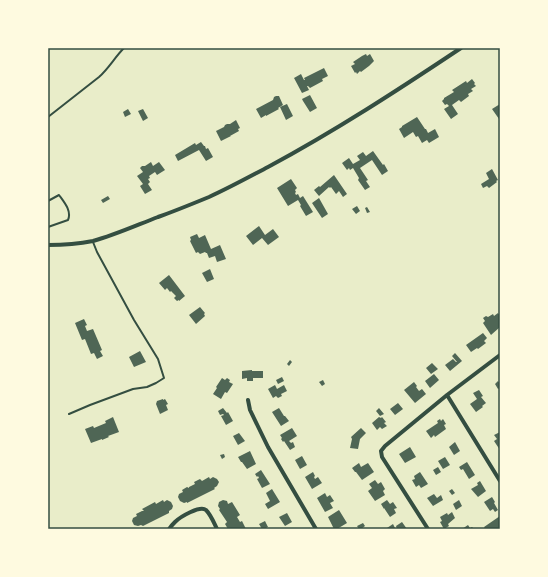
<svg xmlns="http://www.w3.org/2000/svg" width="548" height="577" font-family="Arial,sans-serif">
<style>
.building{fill:#4f6655}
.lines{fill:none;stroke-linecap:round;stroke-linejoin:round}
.service{stroke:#344e41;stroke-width:2}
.minor{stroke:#344e41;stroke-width:4}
.neatline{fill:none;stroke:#344e41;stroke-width:1.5}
</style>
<rect width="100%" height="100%" fill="#e9edc9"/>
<path class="building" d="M366,54L367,56L370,54L374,61L369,66L361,72L360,71L357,74L356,72L355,73L351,66L355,64L353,62L362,56Z
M324,68L328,76L322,79L323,81L310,88L308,86H307L309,90L302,93L294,78L301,74L304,80H305L304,78Z
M472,79L475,83L474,84L476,86L471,89L473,91L468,94L469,96L461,102L459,100L452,105L458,114L451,119L444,109L449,106L447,104L445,105L442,101L444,99V98L454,92L452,90L466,81L467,83Z
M310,95L317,108L310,112L303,101L302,99Z
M276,96H279L283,105L278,108L279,109L266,116V115L261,118L256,109L273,100L274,97Z
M287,104L293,116L286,120L280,107Z
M500,104V118L499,119L492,109Z
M128,109L131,114L125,117L123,112Z
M143,109L148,118L143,121L138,111Z
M417,117L425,129H426L428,133L435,129L439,137L429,143L427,140L422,143L418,136L416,137L413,132L404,138L399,129L402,127V126Z
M236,120L240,128L238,129L239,131L230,136H231L221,141L216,131L224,127L225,125L227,124H230Z
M201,142L204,146H205L206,149L208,148L213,157L206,161L199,150L178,161L175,155L195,143L196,145Z
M373,151L383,165L384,164L388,171L382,175L372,160L360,168L368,180L366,181L370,187L365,190L358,180L359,178L353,168L350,170L349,168L347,170L342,163L349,158L353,164L360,160L357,156L363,152L366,156Z
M151,162L153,166L159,162L165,170L157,175L155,172L149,176L150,178L148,179L150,182L148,184L152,190L145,194L140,186L143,184L137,176L143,172L140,168L142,166H145Z
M492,169L498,180L496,181L497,182L489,188L487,186L483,188L481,184L489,179L486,173Z
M334,175L347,194L343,197L339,191L336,194L331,187L330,188L329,187L319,196L314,190L319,186L320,187Z
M291,179L297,188L295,190L296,192L295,193L296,195L298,194L300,198L303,196L313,212L306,216L300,206L301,205L298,200L288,206L277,188Z
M108,196L110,199L103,203L101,200Z
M319,198L328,214L322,218L312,203Z
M357,206L360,211L356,214L352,209Z
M367,207L370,212L367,213L365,208Z
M259,226L265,235L273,229L279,237L268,245L262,238L253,245L246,236Z
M197,234L199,238L205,235L211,249L220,245L226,259L217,262L215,256L209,258L207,253H206L205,252L200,254L198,252L196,253L190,241L191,240L190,237Z
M210,269L214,279L207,282L202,273Z
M169,275L185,296L179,301V300L177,301L174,298L176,296L171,291L170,292L167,288L165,290L159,283Z
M200,307L205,313L204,314L205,316L196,324L189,315Z
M498,313L500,316V327L491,335L483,323L485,321L483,318L486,316L488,317L493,314L494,316Z
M84,319L87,325L85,326L87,331L93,329L102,350L100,351L103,356L97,359L94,353L91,354L85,339L82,340L75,323Z
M483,333L487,338L484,341L486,343L478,349L477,348L471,352L466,345Z
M140,351L146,362L134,367L129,357Z
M455,353L462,361L450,371L445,365L453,359L456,362H457L452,356Z
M290,360L292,362L289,366L287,364Z
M432,363L438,369L431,374L426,368Z
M252,370V371H263V378H253V381H247V378L242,379V371Z
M434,374L439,380L430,388L425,381Z
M282,377L284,381L278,384L276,380Z
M222,378L225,380L227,378L230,380L229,382L233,384L227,393L225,392L221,399L213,394L217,388L216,387Z
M323,380L325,384L322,386L319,382Z
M498,381L500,384V388L498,389L495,384Z
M414,382L417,386L416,387L419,391L422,389L426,394L415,403L404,390Z
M275,385L277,389L284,385L287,391L281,394L282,396L278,398L276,396L273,398L268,389Z
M479,390L483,396L481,397L486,403L482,406L483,407L476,412L470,404L477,399L473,393Z
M163,399V400L165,399L168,404L166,405L168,410L160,414L156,404L157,401Z
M398,403L403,409L395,415L390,409Z
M223,408L227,413L228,412L233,421L226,425L221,416L224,415L223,414L220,415L218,411Z
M279,408L284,416H285L289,421L281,426L272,412Z
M379,408L384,414L380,416L376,411Z
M113,417L119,432L108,436L109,437L102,440V439L91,443L85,429L93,426L94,428L106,423L105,421Z
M379,417L381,418L382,417L386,422L384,423L387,426L382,429L380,427L377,430L372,423Z
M440,419L441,421L443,419L446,424L444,425L446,429L435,437L434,435L431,438L426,431L438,423L437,421Z
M292,428L297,436L289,441L291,443L293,442L295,447L290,450L284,441L283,442L281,439L282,438L280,435Z
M361,428L366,433L360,439L358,449L350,448L352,439L351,437Z
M500,432V450L494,441L497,439L494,435Z
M239,433L245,441L238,445L233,436Z
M455,442L460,451L454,455L449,447Z
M410,447L416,457L405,463L399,454Z
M250,451L256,464L247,469L242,462H241L238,457Z
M224,454L225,457L222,459L220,455Z
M302,456L307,465L300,469L295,460Z
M445,457L450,465L443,469L438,461Z
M467,462L475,475L469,479L463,469L461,470L459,467Z
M359,463L361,467L368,463L374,472L362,480L356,472H355L352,468Z
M438,467L441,472L436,475L433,470Z
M261,470L270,484L262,488L257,479L259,478L258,476L257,477L255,474Z
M313,472L315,476L314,477L315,479L318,477L322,483L312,489L305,477Z
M420,472L428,484L421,488L419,485L416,487L412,480L415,479L414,476Z
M209,477L210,479L213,477L217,479L219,482L217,486L214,488L215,489L187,503V502L184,503L180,501L178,497L179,494L183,492L182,490L187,487L189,488V487L195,484L194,482L200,479L202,481Z
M375,480L378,484L381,482L385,489L383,491L385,495L375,501L368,491L372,488L369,484Z
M480,481L486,491L478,497L471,489L478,485L477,483Z
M272,489L280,502L268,509L265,504L270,501L266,493Z
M452,489L455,493L452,495L449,491Z
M325,493L327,497L330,495L334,501L330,503L333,508L325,512L317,498Z
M434,494L437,498L441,495L443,500L433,506L427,498Z
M492,497L495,502L494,503L498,510L495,512L493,509L490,511L484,502Z
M163,500L164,502L167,500L171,502L173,506L172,509L169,511V513L143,526L141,525L138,526L134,525L132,521L133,518L137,516L136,514L142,511H144L142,509L155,502L156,504Z
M223,500L227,501L228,504L232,502L240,515L237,517L240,522L242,521L246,529H228L225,524L227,522L219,510L220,509L218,506L219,502Z
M387,500L390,504L393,502L397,508L394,509L396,513L390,517L384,508V509L381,504Z
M459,500L462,506L456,510L453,504Z
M339,510L347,523L337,529H334L328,517Z
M452,512L455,518L448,524L449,526L444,529L440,522L442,521L440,517L447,513L448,515Z
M287,513L292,522L285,526L279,517Z
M500,516V528L485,529L484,527Z
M265,521L268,527L264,529H262L259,524Z
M402,522L407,529H397L396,526Z
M363,523L365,526L361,529H359L357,526Z
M393,524L395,528L388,529L387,528Z
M468,525L470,528L472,527L474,529H462Z"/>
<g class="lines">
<path class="service" d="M48,117L99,77C109,68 115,57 124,48
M48,175V176
M48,201L59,195C64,202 72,211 68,220L48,227
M69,414L90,405L133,389L147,387L156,383L164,378L158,359L134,320L97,252L93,242"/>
<path class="minor" d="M48,245C63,245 78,244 93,241C115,235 137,225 158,217C175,211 192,204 209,197C229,188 249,177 268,167C335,131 398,90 461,48
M447,395L500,481
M248,400L250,410L268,447L316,529
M169,529C171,526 173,524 175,522C180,517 200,505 206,510C211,515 214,523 217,529
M428,529L382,457L381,451L385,446L447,395L500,355"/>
</g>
<rect width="548" height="577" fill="none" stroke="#fefae0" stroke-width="98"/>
<rect x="49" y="49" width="450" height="479" class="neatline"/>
</svg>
